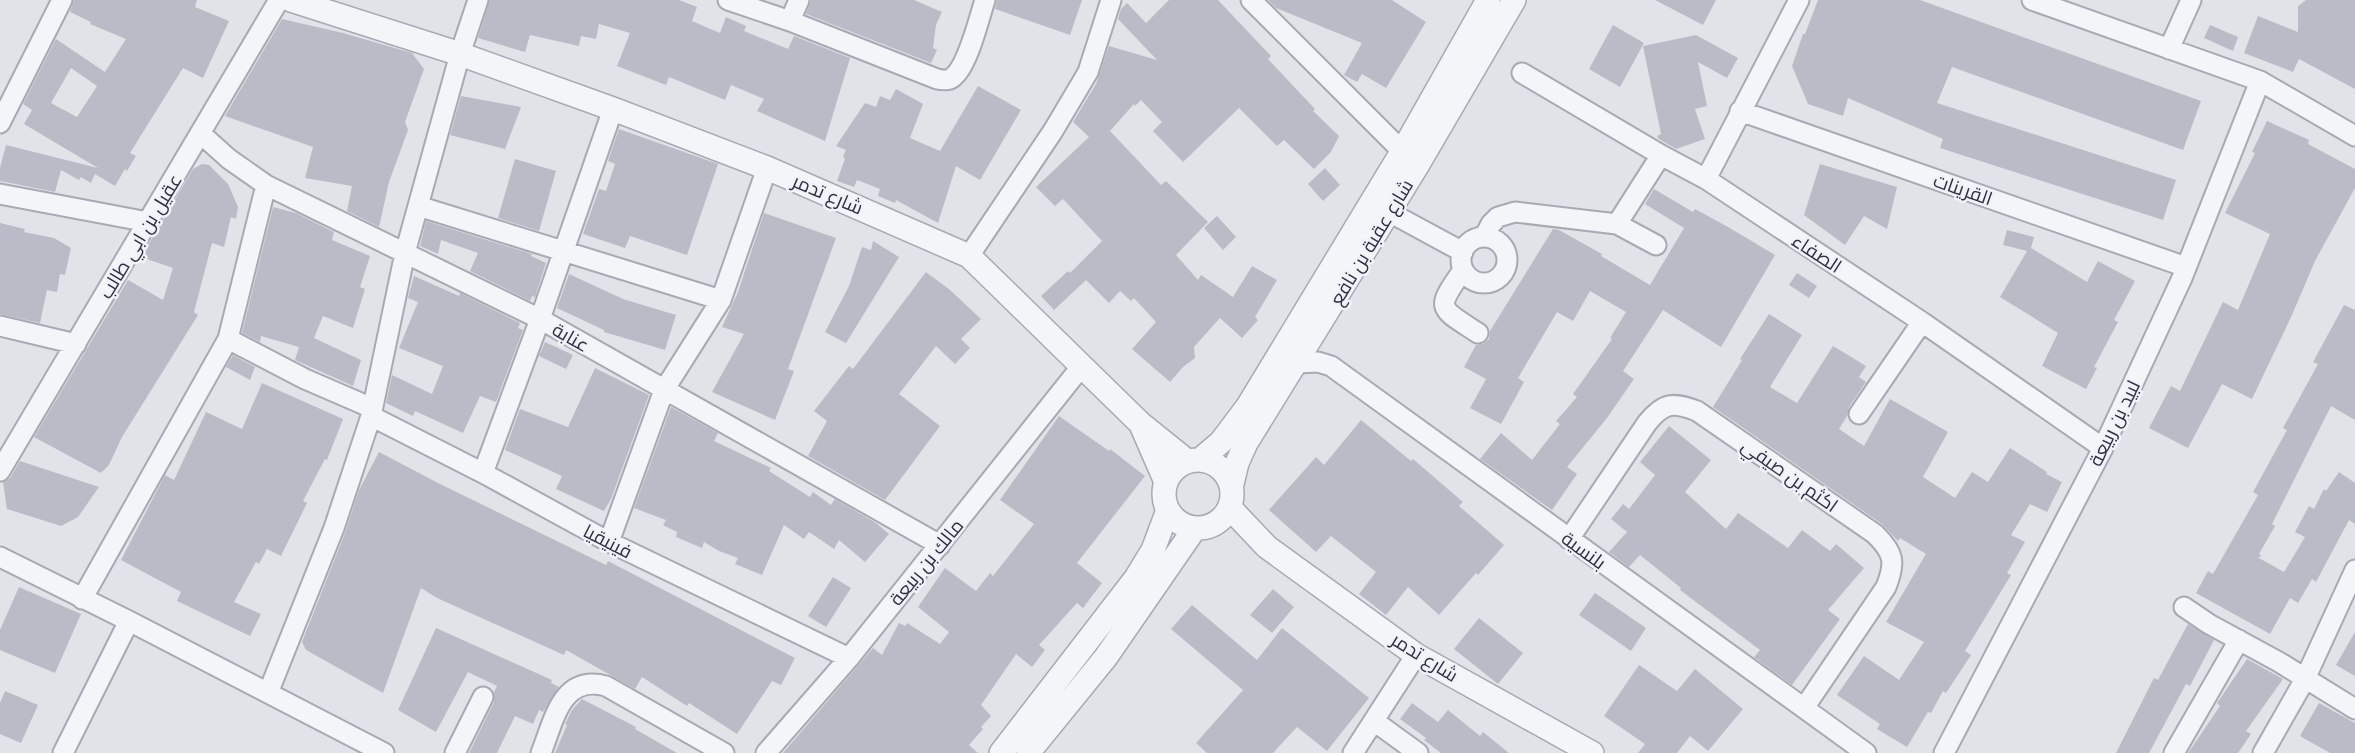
<svg xmlns="http://www.w3.org/2000/svg" width="2355" height="753" font-family="Overpass,Cairo,sans-serif">
<style>
.building{fill:#b9bcc6;fill-rule:evenodd}
.lines{fill:none;stroke-linecap:round;stroke-linejoin:round}
.minor-casing{stroke:#a7a9b3;stroke-width:23}
.tertiary-casing{stroke:#a7a9b3;stroke-width:26}
.minor{stroke:#f4f5f8;stroke-width:19}
.tertiary{stroke:#f4f5f8;stroke-width:23}
.labels{text-anchor:middle;stroke-width:5;stroke-linejoin:round;paint-order:stroke}
.street-label{font-size:19px;fill:#2b2f40;stroke:#f1f2f7}
</style>
<rect width="100%" height="100%" fill="#e2e3e9"/>
<path class="building" d="M74,0H197L195,7L229,21L203,78L183,68L130,153L136,156L127,171L125,169L115,186L95,174L91,183L81,177L79,180L61,170L55,192L0,181V168L6,145L98,168L24,124L32,110L23,104L56,39L105,72L126,39L90,24L91,22L70,12ZM71,68L97,86L77,117L51,103Z
M490,0H679L697,7L692,21L720,33L726,17L746,26L744,31L788,49L794,36L850,58L825,141L757,111L764,99L731,85L725,100L669,77L666,85L617,66L630,33L599,24L596,39L581,36L579,46L530,35L525,52L478,38Z
M811,0H914L942,12L936,25L933,48L937,50L931,63L806,14Z
M997,0H1082L1070,35L995,9Z
M1169,0H1218L1271,56L1268,59L1315,109L1313,111L1339,136L1331,152L1314,169L1284,140L1277,146L1239,108L1183,162L1153,131L1162,122L1141,100L1135,106L1134,104L1110,131L1161,185L1166,181L1208,222L1176,255L1198,280L1201,275L1233,297L1252,266L1277,280L1255,317L1258,320L1242,338L1220,318L1194,347L1195,358L1183,367L1170,382L1132,349L1156,322L1134,298L1131,301L1120,291L1109,303L1086,280L1054,310L1041,296L1068,271L1070,273L1102,241L1063,199L1055,206L1036,187L1089,137L1073,122L1096,84L1109,46L1157,60L1118,19L1121,9L1127,3L1146,23Z
M1268,0H1392L1426,22L1386,88L1362,74L1357,82L1344,75L1362,43L1276,8Z
M1655,0H1716L1703,25Z
M1818,0H1920L2201,101L2183,150L1952,67L1937,103L2176,180L2163,220L1940,148L1943,139L1848,98L1843,116L1808,104L1792,66L1803,34H1805Z
M2306,0H2355V89L2299,59L2293,72L2244,53L2258,16L2298,32V6Z
M282,19L343,33L412,53L424,69L405,122L408,130L389,182L379,227L347,211L352,186L305,178L313,147L225,116Z
M1613,25L1644,43L1620,87L1589,69Z
M2210,25L2238,37L2233,51L2204,38Z
M1696,35L1738,58L1727,78L1698,62L1707,106L1695,109L1705,139L1676,149L1659,139L1657,136L1661,134L1643,46Z
M978,86L1021,110L980,180L956,166L938,223L896,200L895,203L878,196L880,189L857,180L854,187L837,181L845,159L843,157L846,150L836,146L865,103L876,107L880,96L890,100L896,89L923,104L910,138L940,151Z
M461,96L521,107L505,149L450,135Z
M2267,121L2309,140L2308,144L2355,169V188L2315,261L2292,315L2252,399L2222,384L2188,448L2149,428L2171,386L2180,391L2223,302L2238,310L2270,234L2225,213L2255,153L2252,152Z
M619,129L718,164L687,255L630,236L625,248L583,234L599,189L606,191L615,164L608,161Z
M515,159L556,171L539,231L498,218Z
M202,164L209,165L228,184L238,207L236,219L231,217L224,247L212,243L194,312L198,315L122,437L109,465L101,473L34,437L128,280L163,300L173,268L141,257L193,169Z
M1820,164L1897,187L1887,229L1864,216L1845,245L1804,215Z
M1325,168L1340,185L1323,201L1308,184Z
M1654,189L1693,212L1695,209L1728,227L1775,255L1721,347L1663,310L1623,371L1634,379L1607,418L1567,467L1577,474L1552,510L1480,459L1501,433L1532,460L1560,424L1556,421L1577,397L1573,394L1612,339L1610,338L1626,312L1590,291L1573,321L1557,312L1518,378L1524,382L1501,424L1470,408L1486,379L1464,367L1476,345L1483,344L1489,339L1490,331L1553,229L1559,230L1602,254L1601,256L1650,285L1684,228L1645,204Z
M273,207L296,213L334,232L332,240L370,256L360,287L365,289L353,328L323,316L314,338L361,360L353,386L295,360L299,347L261,336L260,342L242,333Z
M764,213L836,238L788,369L794,371L775,420L712,392L744,334L722,327L738,292Z
M1217,216L1236,237L1223,250L1204,228Z
M426,221L532,254L531,256L546,263L535,297L532,296L530,301L470,271L478,253L441,240L438,254L420,246Z
M0,223L25,229L24,232L54,238L71,248L65,275L60,274L57,292L47,290L40,323L0,314Z
M2007,230L2034,237L2031,248L2087,282L2098,261L2135,281L2114,320L2118,322L2094,367L2097,368L2086,389L2042,366L2058,333L2000,297L2027,251L2003,245Z
M873,241L899,257L846,343L825,332L849,286L862,247L871,250Z
M926,272L950,290L981,319L961,339L970,348L955,364L936,346L899,394L940,426L885,500L808,456L827,421L814,411L849,366L853,369Z
M1797,273L1817,286L1809,298L1789,285Z
M569,274L623,299L676,315L665,350L604,332V330L557,308Z
M414,276L459,296L460,293L520,323L518,328L523,330L496,402L480,396L463,433L415,411L413,416L386,403L392,375L432,394L443,366L399,348L418,302L408,298Z
M2344,305L2355,310V420L2331,406L2272,524L2275,526L2259,554L2261,555L2259,558L2284,572L2305,537L2295,532L2309,506L2314,509L2324,489L2326,491L2339,472L2355,483V524L2349,520L2316,582L2312,579L2298,603L2290,598L2270,634L2196,593L2208,571L2213,574L2258,495L2253,492L2287,430L2283,428L2318,364L2313,362Z
M1769,314L1802,335L1770,387L1797,403L1833,346L1866,366L1859,377L1866,382L1849,407L1847,416L1839,429L1864,446L1890,399L1948,432L1923,477L1955,498L1972,472L1988,482L2010,448L2047,472L2046,474L2062,482L2047,512L2030,504L2011,535L2025,542L2007,573L2011,575L1965,651L1971,655L1946,693L1943,691L1931,713L1928,712L1907,747L1877,729L1880,724L1837,695L1864,656L1899,680L1924,642L1886,622L1926,554L1900,538L1898,541L1882,524L1713,407L1742,360L1740,359Z
M545,342L573,355L566,369L539,356Z
M233,355L255,367L250,380L226,367Z
M595,368L649,395L611,499L604,511L556,489L562,476L505,450L520,409L568,427Z
M262,383L343,419L327,460L325,459L303,501L307,503L281,556L267,549L259,564L256,562L234,602L261,614L250,636L177,601L181,592L121,560L165,475L174,480L206,412L242,429Z
M671,407L718,433L714,441L771,468L769,471L810,497L813,492L831,505L835,499L876,523L889,534L865,562L839,540L834,549L809,532L804,539L784,525L762,575L735,564L738,558L719,551L704,542L702,548L676,537L677,532L663,525L666,520L634,508Z
M1059,416L1109,451L1110,449L1145,476L1077,563L1102,583L1083,608L1077,603L1039,645L1045,650L1032,667L1016,654L981,705L991,716L981,727L983,729L969,745L978,753H783L873,648L882,655L899,623L905,626L907,623L940,644L949,632L918,607L945,568L976,591L990,573L993,576L1034,524L1000,500Z
M1361,420L1411,461L1413,459L1463,502L1459,506L1504,545L1478,575L1476,573L1439,615L1408,587L1386,615L1359,594L1376,572L1331,536L1316,552L1269,510L1316,457L1324,465Z
M1669,426L1711,460L1685,492L1726,529L1738,513L1788,548L1802,530L1830,551L1836,544L1864,568L1828,610L1840,619L1792,685L1754,657L1760,650L1680,590L1681,588L1640,555L1629,567L1609,552L1627,532L1611,519L1623,504L1629,509L1655,475L1640,462Z
M379,452L438,483L606,565L608,561L795,658L781,685L772,681L737,734L689,703L687,706L642,677L635,689L566,650L564,655L437,598L421,588L383,693L306,650L302,642L345,533L359,490Z
M20,461L99,487L78,517L61,526L7,509L3,482L10,478Z
M833,577L851,588L826,627L808,616Z
M19,587L81,614L55,673L0,650V630Z
M1273,589L1294,607L1272,633L1250,615Z
M1595,593L1646,628L1631,651L1579,615Z
M1192,605L1257,660L1282,628L1369,698L1327,751L1297,727L1273,753H1207L1196,743L1243,690L1171,629Z
M1479,618L1523,653L1498,684L1454,649Z
M2188,624L2214,640L2190,686L2186,684L2149,753H2116L2154,678L2158,680Z
M436,628L552,680L551,683L559,687L543,712L539,710L533,724L515,716L497,753H469L494,702V692L497,686L468,672L436,732L398,710Z
M2355,632V676L2336,665Z
M2247,659L2283,679L2246,731L2251,734L2238,753H2188L2220,706L2217,703Z
M1639,665L1677,691L1695,669L1743,709L1708,751L1690,736L1677,753H1638L1645,744L1604,716Z
M5,691L38,705L21,743L0,734V703Z
M582,699L636,727L635,729L677,753H555L567,725L565,724L572,710Z
M1412,703L1438,722L1448,710L1480,736L1483,732L1509,753H1441L1424,740L1426,738L1400,719Z
M2319,703L2355,723V753H2330L2300,736Z"/>
<g class="lines">
<defs>
<path id="minor" d="M728,0L790,21L937,79C942,80 949,81 953,77C968,66 979,18 985,0
M1251,0L1411,160
M2032,0L2260,81L2355,136
M790,21L799,0
M2169,49L2191,0
M1522,73L1661,155L1706,179L1922,322L2103,448
M1740,111L2186,267
M0,123L62,0
M200,133L229,159L266,185L540,319L940,545
M1706,179L1799,0
M0,194L148,222
M418,206L721,300
M1389,212L1463,252
M1617,224L1661,155
M1484,237L1491,224L1498,217L1515,212L1617,224L1656,245
M1461 260a23 23 0 1 1 46 0a23 23 0 1 1-46 0Z
M969,256L1053,131L1088,72L1111,0
M1463,270C1435,310 1438,307 1478,333
M0,326L76,344
M228,339L305,379L372,408
M1297,363L1318,362L1331,366L1866,753
M1859,414L1922,322
M371,416L483,473L609,542L849,658
M0,471L279,0
M483,473L540,319L613,109
M1569,539L1647,423C1664,402 1673,402 1697,411L1875,534C1894,553 1896,562 1886,587L1804,708
M609,542L664,390L721,300L767,168
M0,557L129,621L384,753
M82,599L228,339L266,185
M2184,607L2209,624L2279,662L2355,709
M268,693L334,528L371,416L405,253L460,54L478,0
M1374,721L1418,753
M63,753L129,621
M455,753L483,697
M541,753C554,721 561,674 606,686L724,753
M766,753L849,658L1081,367
M1353,753L1416,655
M1944,753L2103,448L2182,278L2260,81
M2174,753L2239,640
M2263,753L2305,679L2355,570"/>
<path id="tertiary" d="M291,0L460,54L613,109L767,168L969,256L1141,424L1187,461
M1142,427L1166,482
M1201,459L1221,442L1248,406L1402,152L1488,0
M1164 494a34 34 0 1 1 68 0a34 34 0 1 1-68 0Z
M1232,484L1237,463L1246,443L1417,166L1514,0
M1230,508L1267,547L1416,655L1592,753
M1001,753L1136,578L1153,550L1168,510
M1028,753L1106,657L1195,528"/>
</defs>
<use href="#minor" class="minor-casing"/>
<use href="#tertiary" class="tertiary-casing"/>
<use href="#minor" class="minor"/>
<use href="#tertiary" class="tertiary"/>
</g>
<g class="labels">
<g class="street-label">
<text transform="translate(1963 189) rotate(19)" y="7">القرينات</text>
<text transform="translate(828 194) rotate(23)" y="7">شارع تدمر</text>
<text transform="translate(140 236) rotate(-59)" y="7">عقيل بن ابي طالب</text>
<text transform="translate(1371 242) rotate(-59)" y="7">شارع عقبة بن نافع</text>
<text transform="translate(1817 253) rotate(33)" y="7">الصفاء</text>
<text transform="translate(571 337) rotate(30)" y="7">عنابة</text>
<text transform="translate(2114 423) rotate(-64)" y="7">لبيد بن ربيعة</text>
<text transform="translate(1790 475) rotate(35)" y="7">اكثم بن صيفي</text>
<text transform="translate(608 541) rotate(27)" y="7">فينيقيا</text>
<text transform="translate(1584 550) rotate(36)" y="7">بلنسية</text>
<text transform="translate(926 562) rotate(-51)" y="7">مالك بن ربيعة</text>
<text transform="translate(1425 657) rotate(32)" y="7">شارع تدمر</text>
</g>
</g>
</svg>
